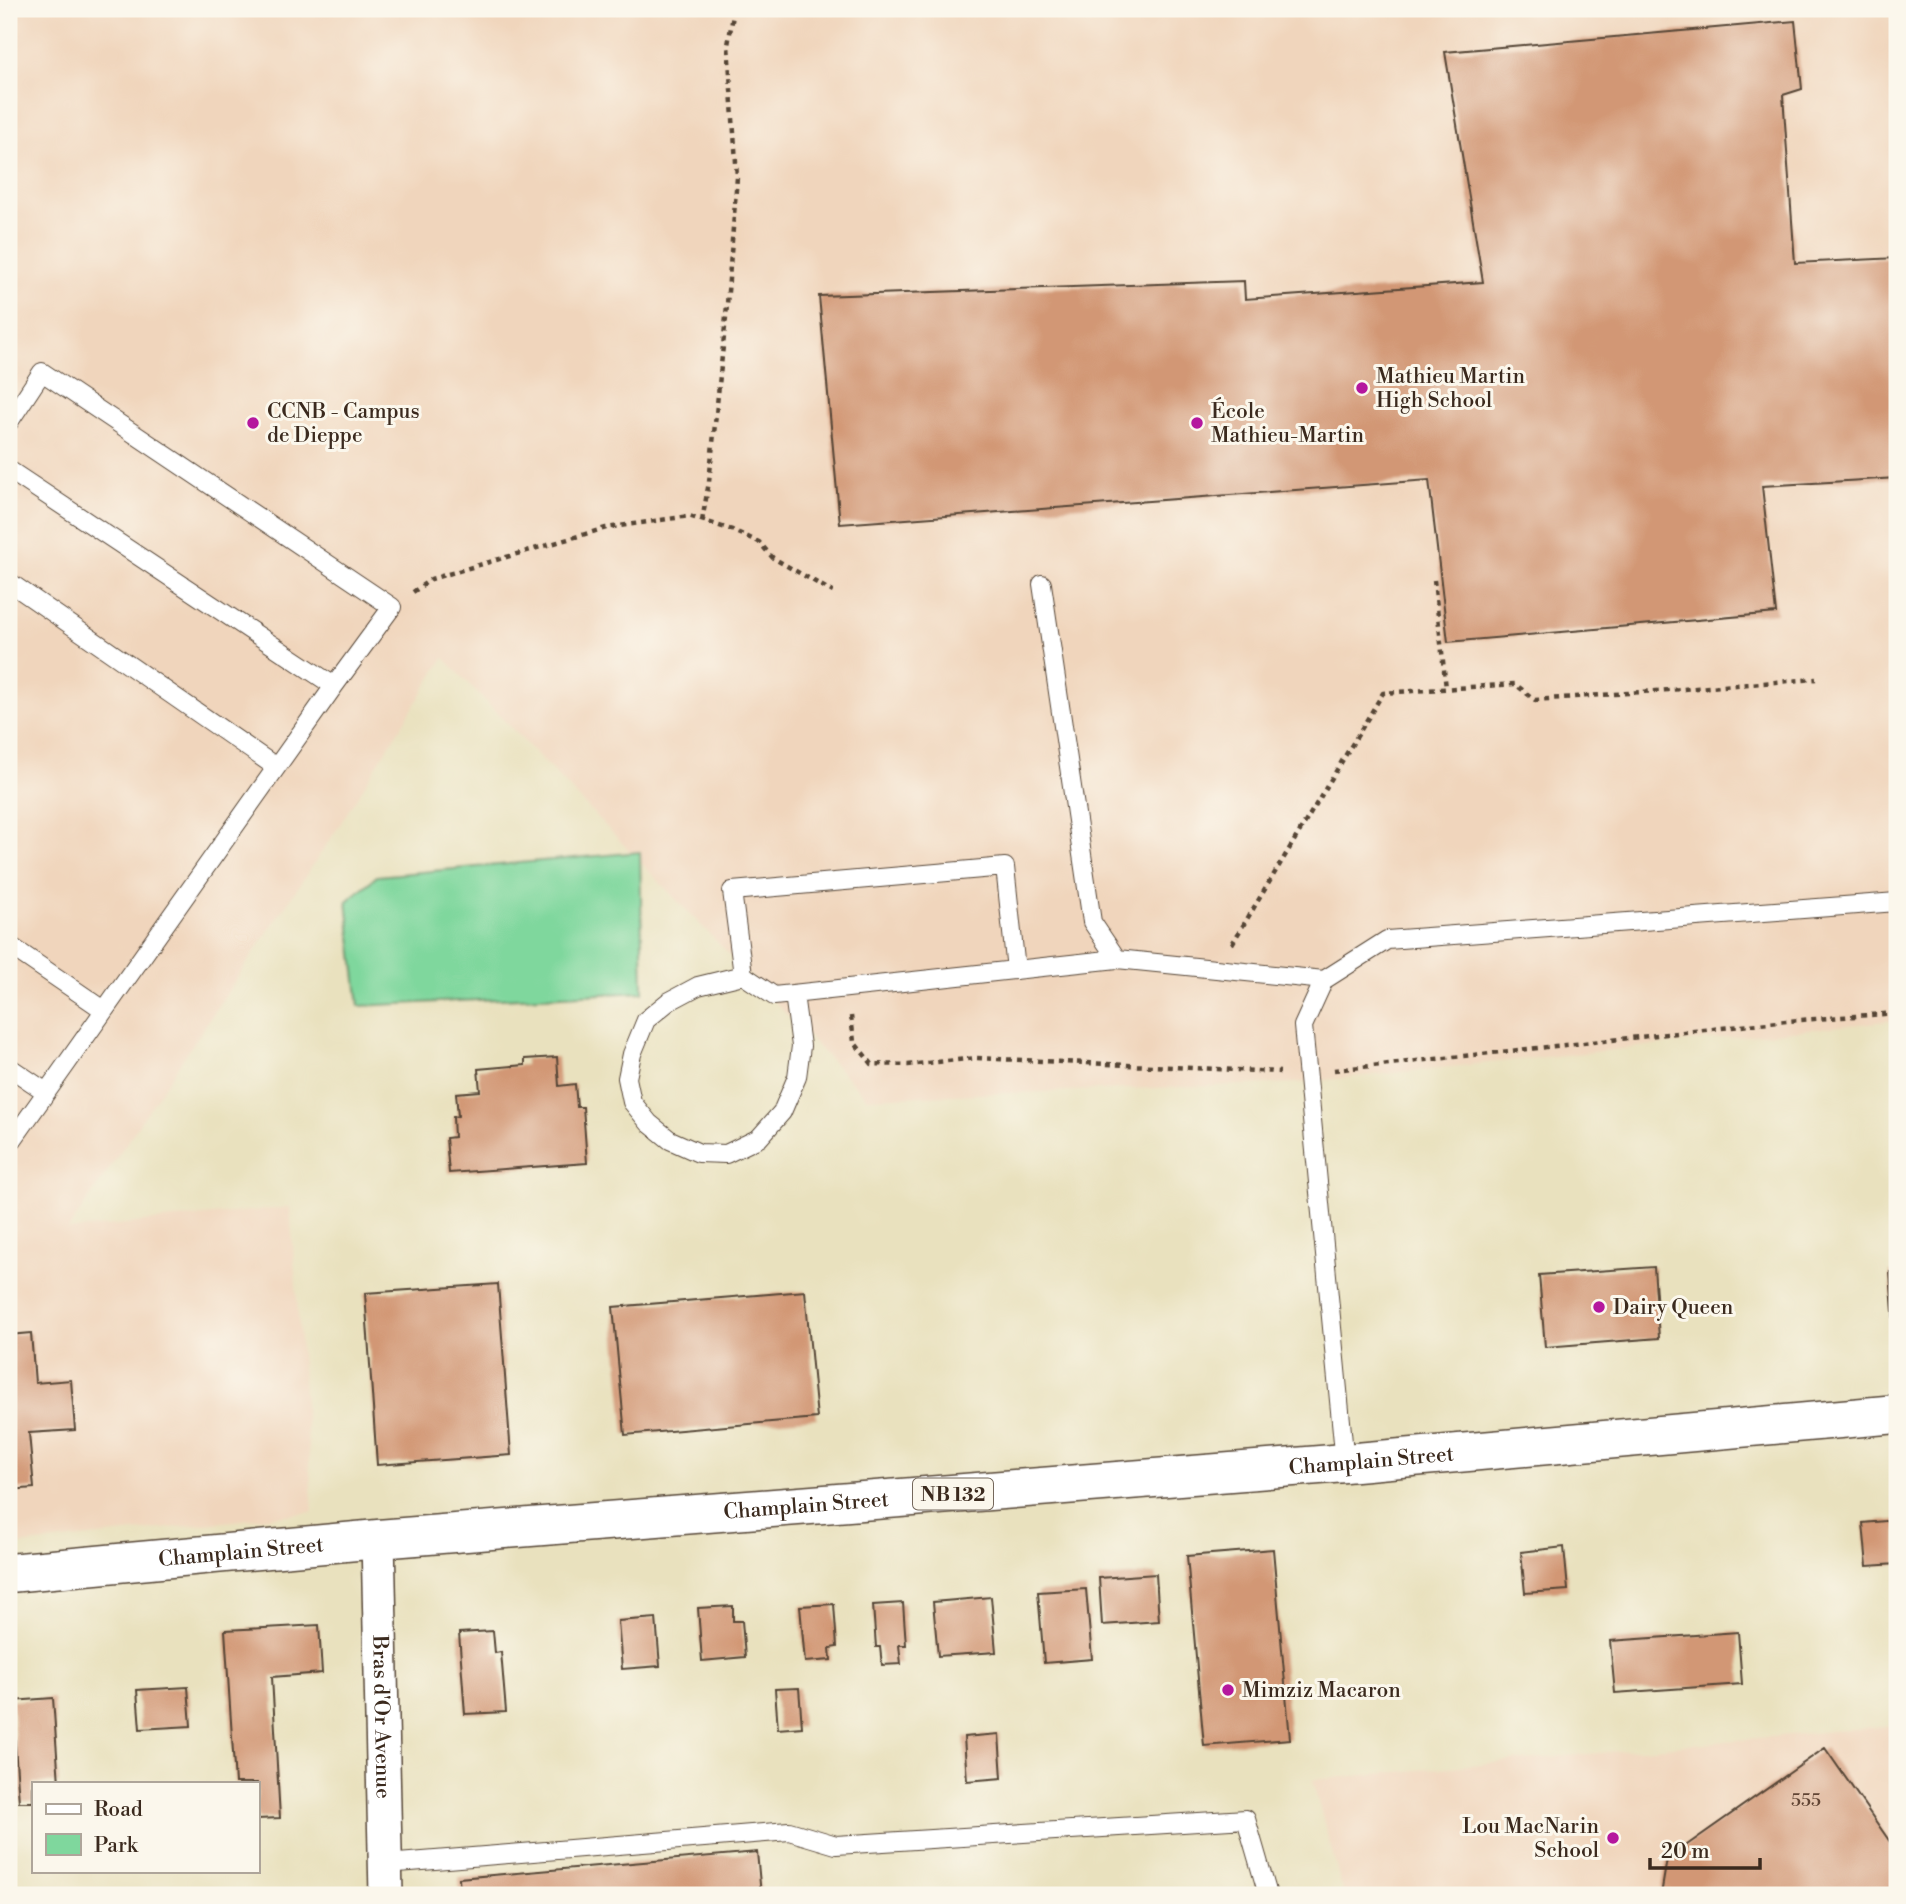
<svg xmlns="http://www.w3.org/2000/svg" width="1906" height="1904" font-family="'Libre Bodoni',serif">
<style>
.built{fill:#f0d5bc}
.green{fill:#7fd79d;stroke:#5d805e;stroke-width:2}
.building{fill:#d29774}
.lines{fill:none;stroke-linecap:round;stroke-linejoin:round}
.lane-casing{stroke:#554536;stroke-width:20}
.street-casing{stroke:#554536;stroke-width:36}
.primary-casing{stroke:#554536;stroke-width:41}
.path{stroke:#554536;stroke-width:4.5;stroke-dasharray:5 5;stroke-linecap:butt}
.lane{stroke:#fff;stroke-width:18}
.street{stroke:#fff;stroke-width:33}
.primary{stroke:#fff;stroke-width:38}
.poi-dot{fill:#b5179e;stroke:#fbf7ec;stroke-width:2.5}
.labels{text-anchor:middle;stroke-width:6;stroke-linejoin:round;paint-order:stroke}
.number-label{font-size:18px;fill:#614534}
.shield{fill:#fbf7ec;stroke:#75685c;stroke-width:2}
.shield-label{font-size:19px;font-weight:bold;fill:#3b2a1e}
.poi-label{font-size:21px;fill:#3b2a1e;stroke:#fbf7ec;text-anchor:start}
.street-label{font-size:21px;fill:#3b2a1e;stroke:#fbf7ec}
</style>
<rect width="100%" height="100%" fill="#fbf7ec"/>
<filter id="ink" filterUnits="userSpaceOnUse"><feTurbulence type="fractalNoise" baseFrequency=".0143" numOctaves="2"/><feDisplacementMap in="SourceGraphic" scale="14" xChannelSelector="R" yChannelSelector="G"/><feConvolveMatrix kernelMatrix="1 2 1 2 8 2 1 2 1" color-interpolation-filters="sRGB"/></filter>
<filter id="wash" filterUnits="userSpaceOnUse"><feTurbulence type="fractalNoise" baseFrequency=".00686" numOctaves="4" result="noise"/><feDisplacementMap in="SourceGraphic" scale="28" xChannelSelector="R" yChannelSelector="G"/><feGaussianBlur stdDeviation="1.57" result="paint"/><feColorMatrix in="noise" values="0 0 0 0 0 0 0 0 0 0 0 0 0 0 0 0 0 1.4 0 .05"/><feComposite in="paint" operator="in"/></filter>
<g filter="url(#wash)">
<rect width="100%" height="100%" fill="#e9e1be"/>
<path class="built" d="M9,9H1897V1020L1297,1083L867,1098L444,658L337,829L68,1230L290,1207L313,1512L9,1546Z
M1897,1725V1895H1344L1312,1780Z"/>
<path class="green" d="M640,852L643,992L359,1006L347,901L377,876Z"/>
<g id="blocks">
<path class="building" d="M1795,21L1802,89L1783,95L1795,263L1897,258V478L1762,486L1776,613L1448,642L1429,480L840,524L819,296L1244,281L1245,299L1483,282L1445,52Z
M557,1057L559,1086L575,1084L577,1107H583L587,1163L449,1173L446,1138L454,1137L453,1117L458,1116L456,1093L480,1091L478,1069L525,1065V1059Z
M1654,1267L1659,1338L1545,1347L1539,1275Z
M1890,1272H1897V1338H1895Z
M498,1284L511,1455L377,1465L365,1293Z
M805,1291L817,1418L625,1435L613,1307Z
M31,1333L35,1383L71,1380L75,1430L29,1433L34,1488L9,1490V1335Z
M1897,1520V1564L1867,1566L1863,1523Z
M1564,1547L1568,1590L1525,1593L1521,1552Z
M1273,1549L1290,1739L1204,1746L1187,1556Z
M1156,1574L1159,1621L1102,1625L1099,1578Z
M1086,1589L1092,1659L1044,1663L1038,1592Z
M991,1597L996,1652L938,1656L933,1602Z
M903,1603L906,1645H899L901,1664L882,1665L880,1647H876L873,1605Z
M834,1604L837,1647L830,1648L831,1660L805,1662L800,1606Z
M733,1606V1621H742L745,1657L702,1661L698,1608Z
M656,1618L660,1666L622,1669L618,1621Z
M319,1625L322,1673L272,1677L280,1818L257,1819V1783H235L225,1630Z
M493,1631L495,1653L501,1652L506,1712L465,1714L459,1633Z
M1738,1632L1742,1684L1615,1693L1610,1641Z
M188,1687L191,1726L140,1729L137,1690Z
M799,1688L802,1727L778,1729L775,1689Z
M53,1698L59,1783H33V1802H19L12,1701Z
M999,1734L1002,1778L967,1781L964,1737Z
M1825,1748L1897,1852V1895H1661L1667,1859Z
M757,1852L761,1895H460L459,1878Z"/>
</g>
</g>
<g filter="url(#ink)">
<use href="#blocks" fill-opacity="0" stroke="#554536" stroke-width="2"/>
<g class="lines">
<defs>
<path id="lane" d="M9,422L42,372L392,607L334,686L9,1145
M9,470L334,686
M9,582L276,767
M1042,584L1092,922L1117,959
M9,945L104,1010
M1016,970L1005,867L732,891L743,975L774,996L1117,959L1324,980
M743,975L698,986L668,1002L646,1020L632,1054L627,1078L632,1102L649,1123L670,1140L699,1153L726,1154L759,1138L782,1112L797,1077L801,1046L794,994
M9,1067L46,1092
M1345,1463L1303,1026L1324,980L1387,940L1897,902
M386,1864L789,1831L836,1845L1246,1819L1268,1895"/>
<g id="street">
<path id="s1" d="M378,1539L386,1895"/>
</g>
<g id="primary">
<path id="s2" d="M9,1573L378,1539L1345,1463L1897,1414"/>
</g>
</defs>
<use href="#lane" class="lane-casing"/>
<use href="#street" class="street-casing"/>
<use href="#primary" class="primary-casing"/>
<path class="path" d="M702,521L709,482L726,317L737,177L728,45L734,9
M1434,580L1446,688
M413,592L431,579L606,528L689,516L732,530L759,542L773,558L833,592
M1232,944L1383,693L1515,684L1535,700L1816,679
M851,1016L854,1042L872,1064L908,1065L977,1058L1280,1072
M1334,1070L1787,1021L1897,1013"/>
<use href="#lane" class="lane"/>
<use href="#street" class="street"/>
<use href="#primary" class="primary"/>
</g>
</g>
<g class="poi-dot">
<circle cx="1362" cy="388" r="7"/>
<circle cx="253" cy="423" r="7"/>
<circle cx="1197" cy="423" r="7"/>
<circle cx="1599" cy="1307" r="7"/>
<circle cx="1228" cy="1690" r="7"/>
<circle cx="1613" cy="1838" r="7"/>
</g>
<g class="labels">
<g class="number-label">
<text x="1806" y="1806">555</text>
</g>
<rect class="shield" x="913" y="1478.5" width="80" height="31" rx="5"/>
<g class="shield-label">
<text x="953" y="1501">NB 132</text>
</g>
<g class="poi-label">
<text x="1376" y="383">Mathieu Martin<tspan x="1376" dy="24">High School</tspan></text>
<text x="267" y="418">CCNB - Campus<tspan x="267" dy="24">de Dieppe</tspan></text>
<text x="1211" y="418">École<tspan x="1211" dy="24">Mathieu-Martin</tspan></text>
<text x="1613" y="1314">Dairy Queen</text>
<text x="1242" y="1697">Mimziz Macaron</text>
<text x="1599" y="1833" text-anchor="end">Lou MacNarin<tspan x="1599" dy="24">School</tspan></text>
</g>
<g class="street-label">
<text dy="7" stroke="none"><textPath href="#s2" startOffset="1367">Champlain Street</textPath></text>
<text dy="7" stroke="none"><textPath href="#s2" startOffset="800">Champlain Street</textPath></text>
<text dy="7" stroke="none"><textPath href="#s2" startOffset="233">Champlain Street</textPath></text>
<text dy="7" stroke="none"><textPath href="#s1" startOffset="178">Bras d'Or Avenue</textPath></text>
</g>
</g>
<rect width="1906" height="1904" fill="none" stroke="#fbf7ec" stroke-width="35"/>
<rect x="32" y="1782" width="228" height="91" fill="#fbf7ec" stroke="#aea59a" stroke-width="2"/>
<rect x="46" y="1804" width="35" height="10" fill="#ffffff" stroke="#aea59a" stroke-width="2"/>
<text x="94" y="1816" font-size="21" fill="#3b2a1e">Road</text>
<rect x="46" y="1834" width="35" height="21" fill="#7fd79d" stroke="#aea59a" stroke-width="2"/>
<text x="94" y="1852" font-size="21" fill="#3b2a1e">Park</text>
<path d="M1650 1858v10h110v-10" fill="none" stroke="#3b2a1e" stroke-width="3.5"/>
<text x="1661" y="1858" font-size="21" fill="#3b2a1e" stroke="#fbf7ec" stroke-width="5" paint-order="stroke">20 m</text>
</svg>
